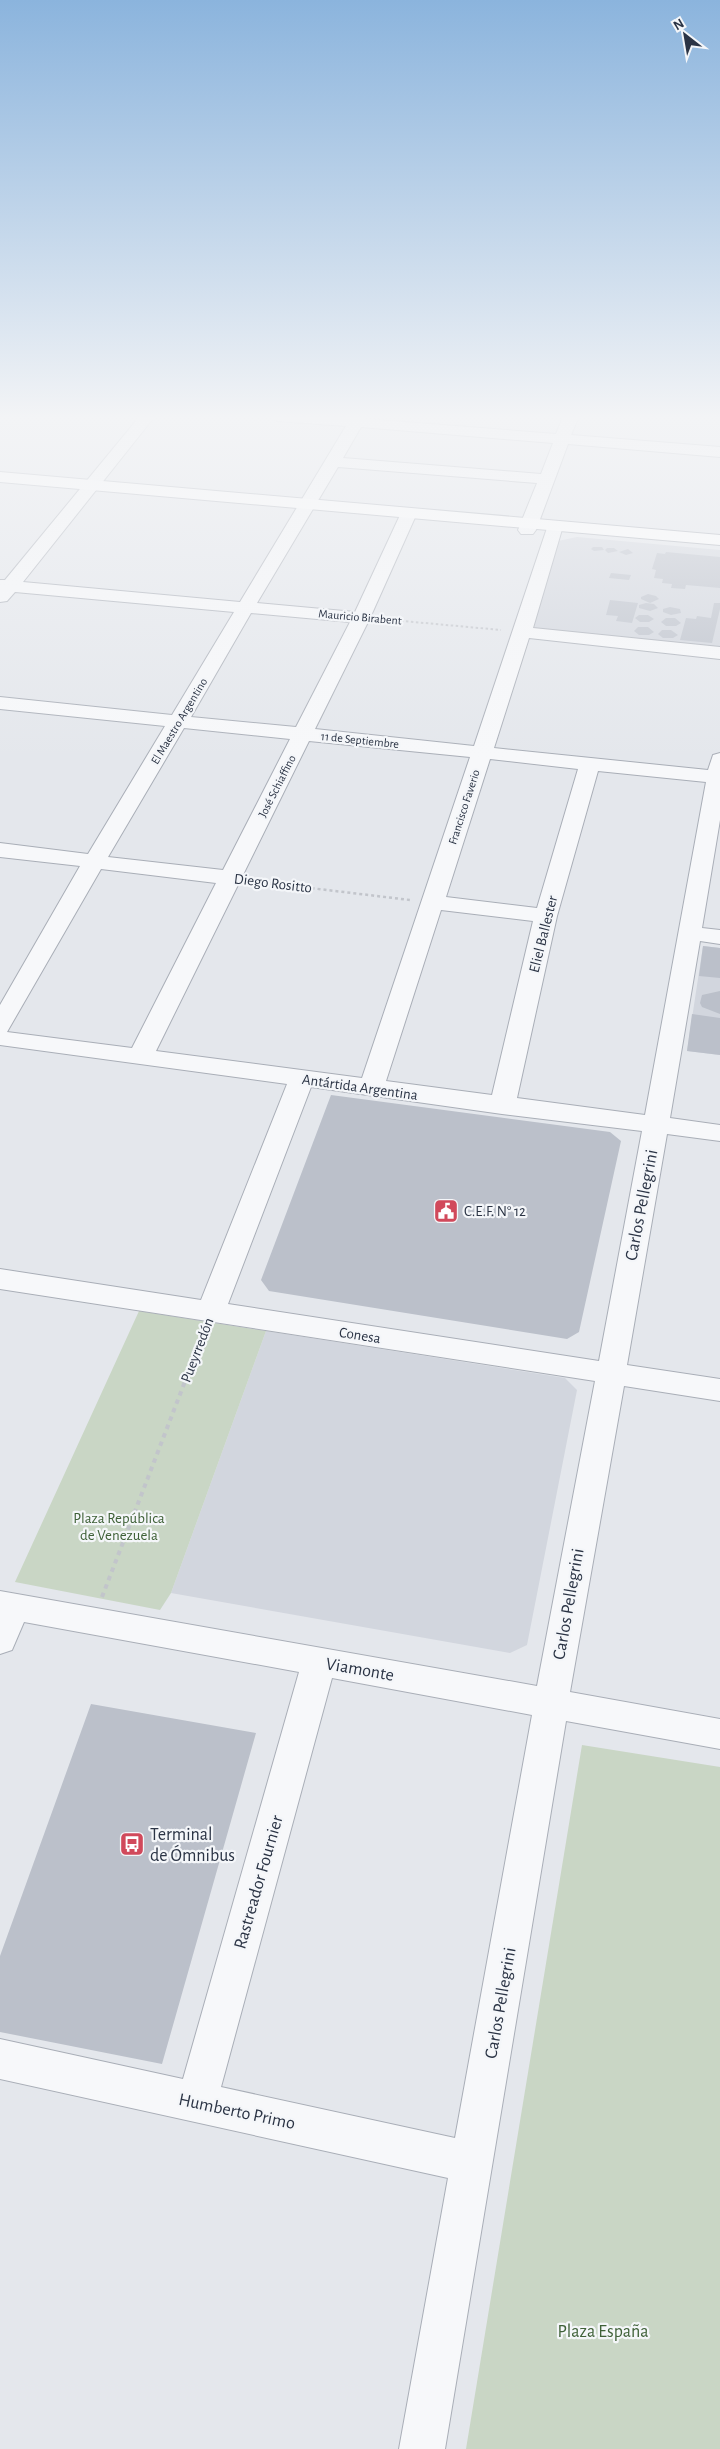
<svg xmlns="http://www.w3.org/2000/svg" width="720" height="2449" font-family="'Alegreya Sans',sans-serif">
<style>
.built{fill:#d2d6de}
.green{fill:#c9d6c5}
.building{fill:#bbc0ca}
.lines{fill:none;stroke-linecap:round;stroke-linejoin:round}
.minor-casing{stroke:#a9aeb7;stroke-width:2}
.secondary-casing{stroke:#a9aeb7;stroke-width:2}
.path-far2{stroke:#c2c5cb;stroke-width:2;stroke-dasharray:2.5 2.5;stroke-linecap:butt}
.path-far1{stroke:#c2c5cb;stroke-width:2.5;stroke-dasharray:3 3;stroke-linecap:butt}
.path{stroke:#c2c5cb;stroke-width:4;stroke-dasharray:4.5 4.5;stroke-linecap:butt}
.minor{fill:#f7f8fa;fill-rule:evenodd}
.secondary{fill:#fff;fill-rule:evenodd}
.labels{text-anchor:middle;stroke-width:4.5;stroke-linejoin:round;paint-order:stroke}
.far-street-label{font-size:12px;fill:#2b3445;stroke:#f4f6f9}
.street-label{font-size:15px;fill:#2b3445;stroke:#f4f6f9}
.poi-label{font-size:15px;fill:#2b3445;stroke:#f4f6f9;text-anchor:start}
.park-label{font-size:15px;fill:#3f6138;stroke:#f4f6f9}
.near-street-label{font-size:18px;fill:#2b3445;stroke:#f4f6f9}
.near-poi-label{font-size:18px;fill:#2b3445;stroke:#f4f6f9;text-anchor:start}
.near-park-label{font-size:18px;fill:#3f6138;stroke:#f4f6f9}
</style>
<rect width="100%" height="100%" fill="#e4e7ec"/>
<path class="built" d="M577,537L720,550V648L537,630L531,625L558,541Z
M703,946L720,948V1055L687,1051Z
M266,1331L565,1378L577,1390L527,1645L510,1653L171,1593Z"/>
<path class="green" d="M139,1311L266,1331L171,1593L160,1610L15,1582Z
M582,1745L720,1767V2449H466Z"/>
<path class="building" d="M593,547H602L604,550L594,551L591,549Z
M607,548H614L618,551L608,553L605,550Z
M628,549L633,553L626,555L619,552Z
M666,552L720,557V588L686,585L685,589L671,588L672,584L662,583L663,579L654,578L656,570L652,569L657,553L665,554Z
M611,573L631,575L629,580L609,578Z
M648,594L656,596L659,599L650,603L641,599V597Z
M610,600L638,603L632,623L616,621L618,616L606,615Z
M646,603L654,604L658,608L650,611L639,608V605Z
M714,603H720V609L712,643L680,640L686,618L696,619L697,616L711,618Z
M670,607L680,609L681,613L671,615L663,612V609Z
M639,615H648L654,619L649,622H640L635,618Z
M666,618H675L681,623L676,626H666L661,622Z
M638,627H648L654,632L649,635H639L634,631Z
M662,630H671L678,635L673,638H663L658,634Z
M703,946L720,948V978L699,976Z
M720,991V1014L702,1007L700,1003L702,995Z
M692,1014L720,1018V1055L687,1051Z
M331,1095L610,1132L621,1141L579,1332L567,1339L269,1291L261,1280Z
M91,1704L256,1733L162,2064L0,2032V1956Z"/>
<g class="lines">
<defs>
<path id="minor" d="M140,416H155L23,582L240,602L346,426L277,421L270,416H367L366,419L556,434L563,416H579L571,435L720,447V457L568,444L536,530L533,534H521L518,530L537,483L338,467L257,603L355,612L401,513L403,509H415L417,513L370,618L315,729L474,746L549,522H561L563,526L533,628L720,647V659L529,638L494,748L708,770L713,755L720,753V820L702,928L720,930V944L700,941L670,1118L720,1125V1141L667,1134L627,1365L720,1379V1401L624,1386L570,1692L720,1719V1749L566,1721L445,2449H399L448,2178L0,2079V2039L183,2079L299,1672L24,1622L12,1650L0,1654V1591L537,1686L595,1381L0,1289V1269L201,1300L287,1084L0,1045V1005L80,866L0,857V843L88,854L165,726L0,709V697L172,715L234,612L15,592L7,601L0,602V580H5ZM361,427L553,443L541,474L343,458ZM251,613L350,622L296,727L191,717ZM184,728L290,739L223,870L108,857ZM309,741L470,757L362,1078L156,1051ZM490,759L578,769L537,908L446,897ZM598,771L706,782L645,1115L517,1098L557,916ZM101,869L216,883L132,1048L7,1032ZM441,910L533,921L492,1095L386,1081ZM311,1087L502,1114L642,1131L599,1361L228,1304ZM332,1678L532,1715L455,2138L221,2087Z"/>
<path id="secondary" d="M0,472L720,535V545L0,482Z"/>
</defs>
<use href="#minor" class="minor-casing"/>
<use href="#secondary" class="secondary-casing"/>
<path class="path-far2" d="M381,619L501,630"/>
<path class="path-far1" d="M252,881L410,900"/>
<path class="path" d="M102,1597L204,1332"/>
<use href="#minor" class="minor"/>
<use href="#secondary" class="secondary"/>
</g>
<linearGradient id="sky" x2="0" y2="1"><stop stop-color="#8bb4dd"/><stop offset="0.55" stop-color="#f3f4f6"/><stop offset="1" stop-color="#f3f4f6" stop-opacity="0"/></linearGradient>
<rect width="720" height="759" fill="url(#sky)"/>
<defs>
<symbol id="civic-square" viewBox="-11 -11 22 22"><rect x="-9" y="-9" width="18" height="18" rx="4" fill="#d1495b" stroke="#f4f6f9"/><path d="M-.6-6.5H3V-4.5H.6V-3L4-1V1h2V6H-6V1h2V-1L-.6-3ZM-1.2 2.5V6h2.4V2.5Z" fill="#fff"/></symbol>
<symbol id="bus-square" viewBox="-11 -11 22 22"><rect x="-9" y="-9" width="18" height="18" rx="4" fill="#d1495b" stroke="#f4f6f9"/><path d="M-5-6H5V4H4V6H2V4H-2V6H-4V4H-5ZM-3.5-4V0h7V-4ZM-3.5 1.2v1.5H-2V1.2ZM2 1.2v1.5H3.5V1.2Z" fill="#fff"/></symbol>
</defs>
<g fill-rule="evenodd">
<use href="#civic-square" x="432" y="1197" width="28" height="28"/>
<use href="#bus-square" x="118" y="1830" width="28" height="28"/>
</g>
<g class="labels">
<g class="far-street-label">
<text transform="translate(360 617) rotate(5)" y="4">Mauricio Birabent</text>
<text transform="translate(179 721) rotate(-59)" y="4">El Maestro Argentino</text>
<text transform="translate(360 740) rotate(6)" y="4">11 de Septiembre</text>
<text transform="translate(277 786) rotate(-63)" y="4">José Schiaffino</text>
<text transform="translate(464 807) rotate(-72)" y="4">Francisco Faverio</text>
</g>
<g class="street-label">
<text transform="translate(273 883) rotate(7)" y="5">Diego Rositto</text>
<text transform="translate(543 934) rotate(-76)" y="5">Eliel Ballester</text>
<text transform="translate(360 1087) rotate(8)" y="5">Antártida Argentina</text>
<text transform="translate(360 1335) rotate(9)" y="5">Conesa</text>
<text transform="translate(197 1350) rotate(-69)" y="5">Pueyrredón</text>
</g>
<g class="poi-label">
<text x="464" y="1216">C.E.F. N° 12</text>
</g>
<g class="park-label">
<text x="119" y="1523">Plaza República<tspan x="119" dy="17">de Venezuela</tspan></text>
</g>
<g class="near-street-label">
<text transform="translate(641 1205) rotate(-79)" y="6">Carlos Pellegrini</text>
<text transform="translate(568 1604) rotate(-80)" y="6">Carlos Pellegrini</text>
<text transform="translate(360 1669) rotate(10)" y="6">Viamonte</text>
<text transform="translate(258 1882) rotate(-74)" y="6">Rastreador Fournier</text>
<text transform="translate(500 2003) rotate(-80)" y="6">Carlos Pellegrini</text>
<text transform="translate(237 2111) rotate(12)" y="6">Humberto Primo</text>
</g>
<g class="near-poi-label">
<text x="150" y="1840">Terminal<tspan x="150" dy="21">de Ómnibus</tspan></text>
</g>
<g class="near-park-label">
<text x="603" y="2337">Plaza España</text>
</g>
</g>
<g transform="translate(685 35) rotate(329)" stroke="#f4f6f9" stroke-width="4" paint-order="stroke">
<path d="M0-4L9 19L0 12L-9 19Z" fill="#2b3445"/>
<text y="-8" font-size="14" font-weight="bold" text-anchor="middle" fill="#2b3445">N</text>
</g>
</svg>
